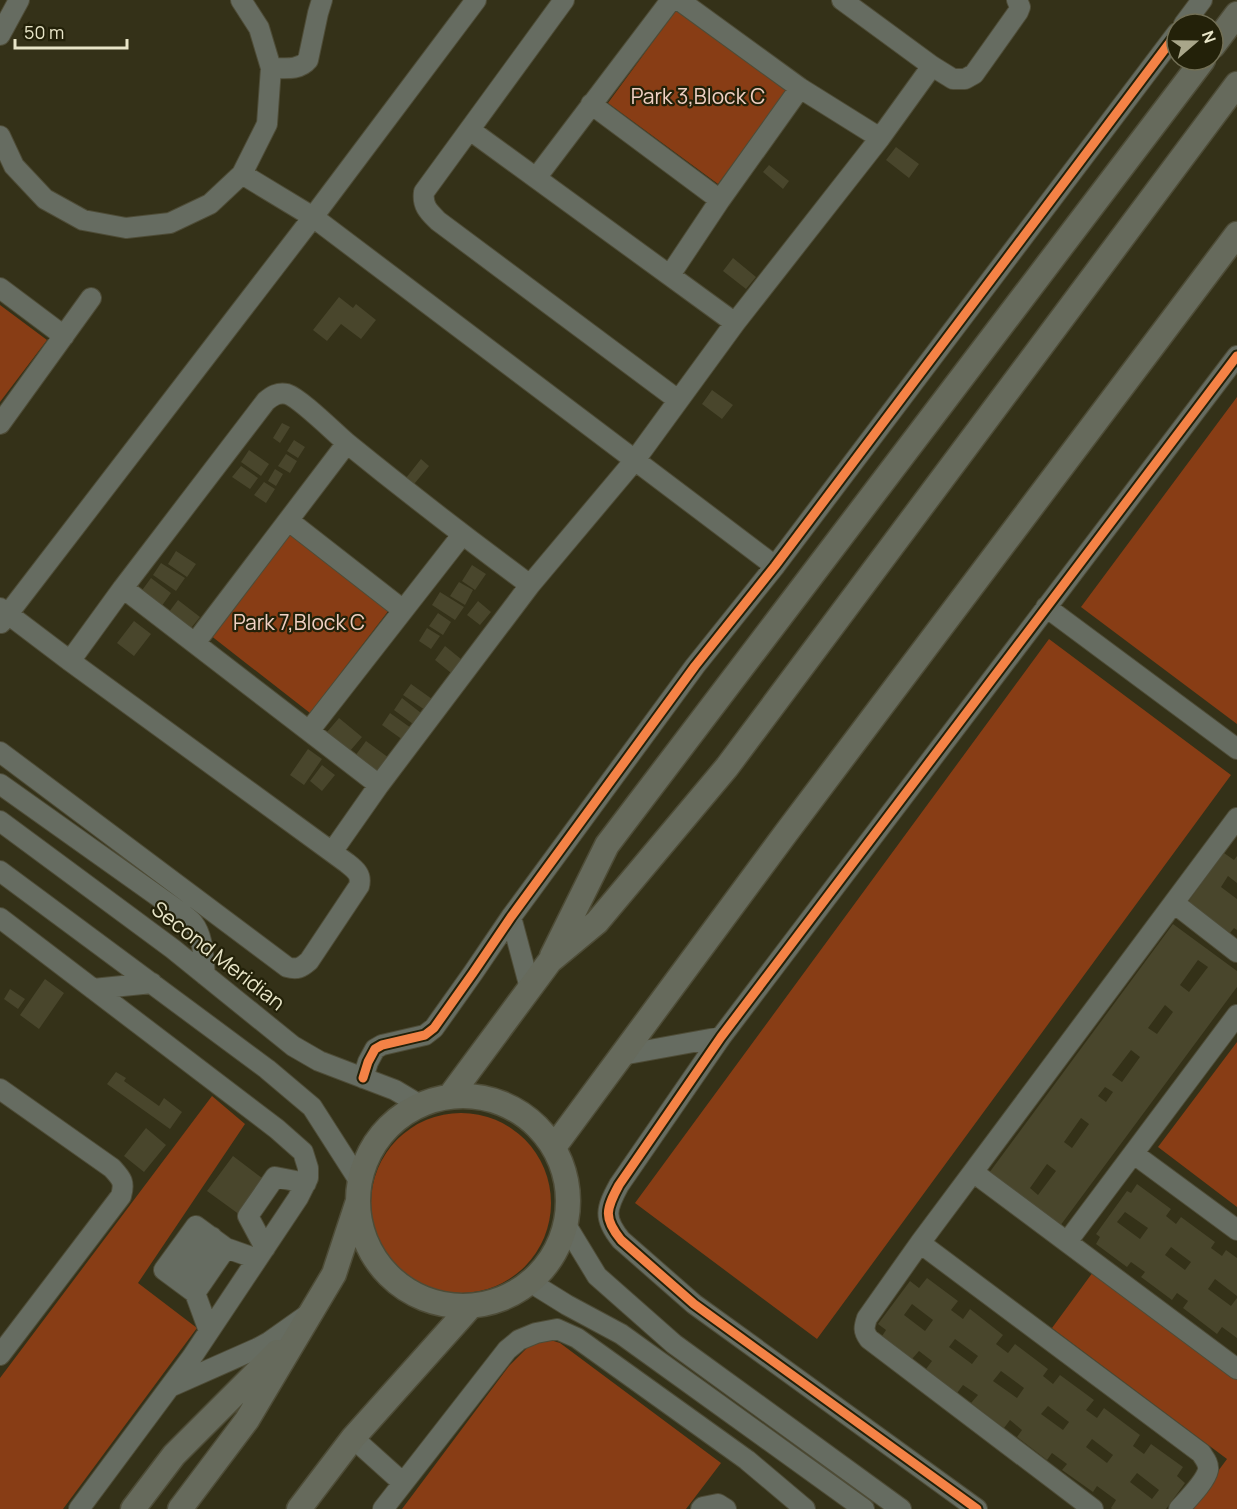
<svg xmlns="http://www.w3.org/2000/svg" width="1237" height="1509" font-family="Manrope,sans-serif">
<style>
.green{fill:#883d15}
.building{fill:#49462c;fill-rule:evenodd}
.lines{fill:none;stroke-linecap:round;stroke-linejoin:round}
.minor-casing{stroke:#4e4c37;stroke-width:22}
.major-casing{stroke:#4e4c37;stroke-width:27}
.minor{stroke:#666c61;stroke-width:20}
.major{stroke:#666a5c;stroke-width:24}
.cycleway-casing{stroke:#232109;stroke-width:13}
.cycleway{stroke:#f48246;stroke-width:9}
.labels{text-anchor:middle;stroke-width:4.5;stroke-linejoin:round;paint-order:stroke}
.park-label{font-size:21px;fill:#f0d1c4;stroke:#232109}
.street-label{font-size:21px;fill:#e8e5c8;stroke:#232109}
</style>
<rect width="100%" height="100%" fill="#343118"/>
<path class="green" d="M677,9L787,90L718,184L608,103Z
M0,305L47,340L0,402Z
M1237,397V724L1081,607Z
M289,533L389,610L310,713L210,635Z
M1049,639L1231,775L817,1339L635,1203Z
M1237,1042V1207L1158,1147Z
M212,1096L245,1124L138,1283L197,1328L63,1509H0V1378Z
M371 1203a90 90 0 1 1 180 0a90 90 0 1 1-180 0Z
M1093,1272L1237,1379V1509H1190L1227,1459L1052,1328Z
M547,1339L560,1343L721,1463L686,1509H402L509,1366L531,1344Z"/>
<path class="building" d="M896,147L919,164L909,178L886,160Z
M769,165L789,181L783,189L763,172Z
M733,258L756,277L746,289L723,271Z
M339,297L353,308L356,304L376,320L361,339L341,324L327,341L313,330Z
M712,390L733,405L722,419L702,404Z
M282,423L290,427L280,443L273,438Z
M294,440L305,447L298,458L287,451Z
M249,450L269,464L261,476L241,462Z
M286,454L297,461L290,473L278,466Z
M421,459L429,466L410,489L402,483Z
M241,466L258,478L250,489L232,477Z
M275,469L283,474L276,486L268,481Z
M264,482L275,489L266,503L254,495Z
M176,551L196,564L187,577L168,564Z
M161,563L185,578L176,591L153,575Z
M472,565L486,574L475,590L462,581Z
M151,578L171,593L161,607L140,593Z
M459,582L473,590L465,605L450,596Z
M440,592L464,607L455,620L432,605Z
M178,600L200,617L187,633L166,616Z
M478,601L491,612L480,625L467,615Z
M438,613L451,622L443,635L429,626Z
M134,621L151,634L134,656L117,643Z
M427,628L440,636L431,649L419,641Z
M445,646L467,664L456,677L435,660Z
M411,684L432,699L425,710L403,695Z
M402,698L421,713L413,724L394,710Z
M390,713L411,728L403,740L382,725Z
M339,718L362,737L350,751L327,732Z
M366,741L389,758L378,773L355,756Z
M308,749L322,759L304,785L290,775Z
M322,765L335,775L322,791L310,781Z
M1224,853L1234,860L1237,856V883L1228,876L1221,887L1237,899V930L1234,928L1230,933L1188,902Z
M1173,924L1237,971V987L1060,1226L989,1173ZM1198,960L1208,967L1189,992L1180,985ZM1165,1005L1173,1012L1157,1034L1148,1028ZM1131,1050L1140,1057L1122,1082L1112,1075ZM1105,1087L1113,1092L1106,1102L1098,1096ZM1081,1118L1089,1124L1072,1148L1064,1142ZM1047,1164L1056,1171L1038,1195L1030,1188Z
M45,979L64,993L39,1029L20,1015Z
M10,989L25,999L18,1009L4,999Z
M116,1072L126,1078L124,1081L159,1106L164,1098L182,1112L170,1129L107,1084Z
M146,1128L166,1145L144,1172L124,1156Z
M233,1156L266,1181L240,1215L207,1191Z
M1137,1184L1171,1209L1166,1216L1176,1224L1181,1217L1215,1242L1211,1248L1222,1256L1226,1250L1237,1258V1296L1215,1279L1208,1289L1231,1306L1237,1298V1338L1222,1327L1217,1334L1183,1308L1188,1301L1177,1293L1172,1300L1141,1277L1145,1272L1131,1262L1127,1267L1096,1244L1100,1237L1096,1234L1127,1191L1131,1193ZM1125,1212L1148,1228L1140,1239L1117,1222ZM1171,1247L1191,1262L1185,1270L1165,1255Z
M927,1278L958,1301L951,1310L963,1319L970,1309L1003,1335L996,1344L1008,1353L1015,1344L1048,1369L1043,1376L1053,1384L1060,1375L1094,1400L1086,1410L1097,1418L1104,1408L1140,1435L1133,1446L1144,1454L1151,1444L1183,1467L1177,1476L1185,1483L1166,1509H1112L1111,1508L1116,1500L1097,1486L1093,1492L1062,1470L1067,1464L1052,1453L1047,1460L1017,1437L1022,1430L1010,1420L1004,1428L971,1403L978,1395L963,1385L957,1393L926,1369L932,1361L919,1351L912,1359L882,1336L886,1330L878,1324L910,1281L919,1288ZM912,1304L933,1320L925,1331L904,1315ZM955,1339L978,1356L972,1364L949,1347ZM1001,1371L1024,1388L1017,1398L993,1381ZM1048,1406L1069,1422L1063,1430L1041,1414ZM1092,1439L1113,1455L1107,1463L1086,1447ZM1137,1473L1159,1490L1152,1499L1130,1482Z"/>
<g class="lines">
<defs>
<path id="minor" d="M564,0L424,192C422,206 429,212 438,221L678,400
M679,0L800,88L880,138
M842,0L932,66L953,79H965L974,74L1018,12L1020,7L1017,0
M1184,24L1202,0
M0,35L19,0
M271,68C284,68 299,71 308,60L318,13L322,0
M591,104L720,200
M470,130L735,323
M0,136L14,166L45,199L83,220L126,228L170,223L210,204L242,174L267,124L271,68L259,28L241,0
M242,174L313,217L775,566
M536,178L671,0
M670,275L720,200L800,88
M0,288L64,336
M0,424L91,298
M289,521L403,610
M123,588L379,785
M1046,607L1237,749
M0,608L70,661L347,863C356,870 362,875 359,886L309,961C301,968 297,970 287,967L0,752
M1,623L313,217L476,0
M195,643L347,443
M70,661L123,588L266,401C272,396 278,392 287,394C300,398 335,433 348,444C407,492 468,539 530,585
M309,731L462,535
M0,784L183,914C186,917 191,920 193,923C204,937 203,958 205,975
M0,821L173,949L293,1046L319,1061L395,1090L420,1105
M332,852L379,785L530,585L635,460L735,323L880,138L932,66
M0,871L267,1069L312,1107L360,1182
M1174,903L1237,952
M511,917L530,988
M0,918L277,1129L303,1152L308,1168V1178L298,1198L192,1357L79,1509
M93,989L152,983
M622,1055L721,1037
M363,1078L368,1062L375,1049L382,1045L425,1035L434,1028L473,973L511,917L695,666L775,566L1177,33
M0,1089L112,1168C122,1179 125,1182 121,1196L0,1355
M1134,1154L1237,1230
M973,1172L1237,1369
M566,1225L597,1276L674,1344L901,1509
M1067,1242L1237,1015
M920,1243L1201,1453C1204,1458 1209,1463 1208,1470C1206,1481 1187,1500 1179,1509
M265,1248L248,1216L275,1177L306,1183
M179,1281L212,1237
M530,1282L567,1305L621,1334L864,1509
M195,1293L226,1248
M209,1331L195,1293L164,1270L196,1226L226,1248L257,1259
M172,1386L258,1348L269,1342L310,1313
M353,1438L403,1483
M383,1509L507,1350L519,1340L536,1333L557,1329L577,1338L747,1460L805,1509
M701,1509L703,1507L718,1504L726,1509
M977,1509L694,1304L621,1240C603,1218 606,1209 619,1185L721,1037L1237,356
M1093,1509L869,1339C863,1331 864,1327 867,1318L920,1243L1237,818"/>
<path id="major" d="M1213,46L1237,14
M552,956L607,845L1203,60
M450,1096L550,961L597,922L727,767L1237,84
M358 1201a105 105 0 1 1 210 0a105 105 0 1 1-210 0Z
M554,1147L786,833L1237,234
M133,1509L174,1455L277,1352
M180,1509L247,1420L334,1274L357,1204
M299,1509L353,1438L471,1306"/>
</defs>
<use href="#minor" class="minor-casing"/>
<use href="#major" class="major-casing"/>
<use href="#minor" class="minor"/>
<use href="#major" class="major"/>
<defs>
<path id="cycleway" d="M363,1078L368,1062L375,1049L382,1045L425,1035L434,1028L473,973L511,917L695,666L775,566L1177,33
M977,1509L694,1304L621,1240C603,1218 606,1209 619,1185L721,1037L1237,356"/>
</defs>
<use href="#cycleway" class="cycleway-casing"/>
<use href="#cycleway" class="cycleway"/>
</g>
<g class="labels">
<g class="park-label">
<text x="698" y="104">Park 3,Block C</text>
<text x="299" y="630">Park 7,Block C</text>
</g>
<g class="street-label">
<text transform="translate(218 956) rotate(38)" y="7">Second Meridian</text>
</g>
</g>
<g transform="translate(1195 42) rotate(70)"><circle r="28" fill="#232109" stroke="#726f55" stroke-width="1.5"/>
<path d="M0-4.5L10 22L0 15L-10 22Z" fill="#a9a68a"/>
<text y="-9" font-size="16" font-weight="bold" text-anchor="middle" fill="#e8e5c8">N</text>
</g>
<path d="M15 39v9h112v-9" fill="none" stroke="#e8e5c8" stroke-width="3"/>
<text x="24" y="39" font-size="18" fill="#e8e5c8" stroke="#232109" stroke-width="4.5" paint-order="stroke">50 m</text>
</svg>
